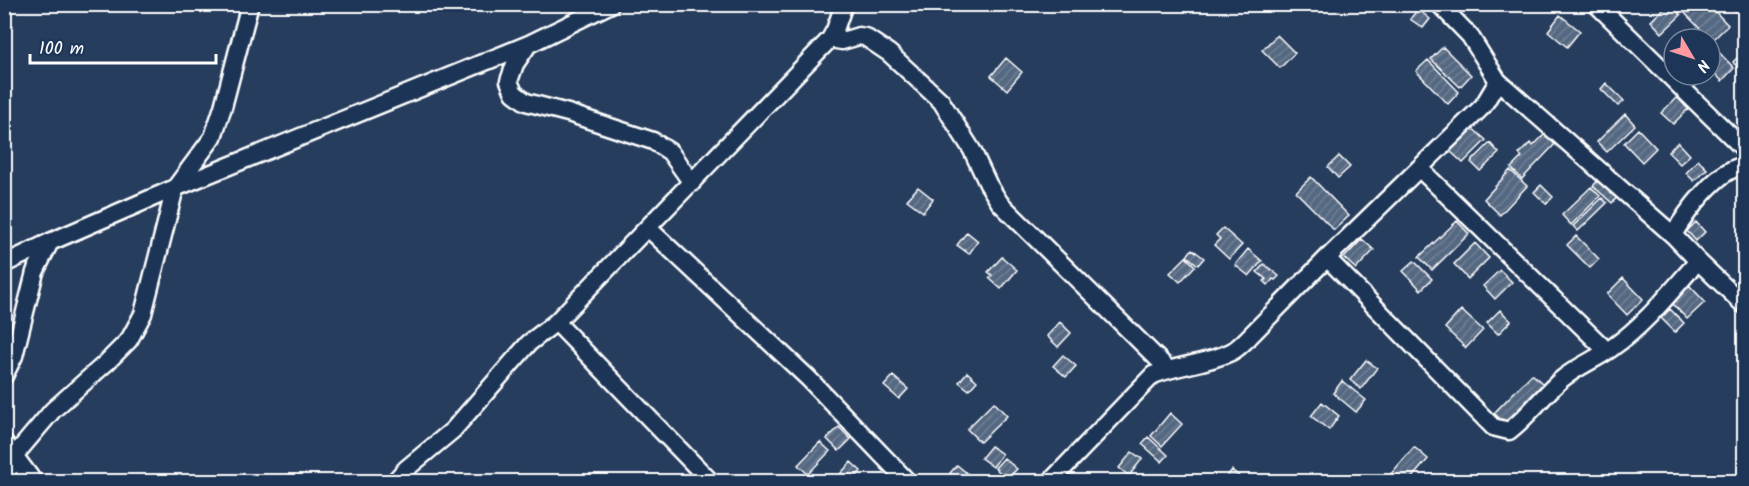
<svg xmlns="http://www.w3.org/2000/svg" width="1749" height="486" font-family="Kalam,sans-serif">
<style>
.building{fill:url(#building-hatch);stroke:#fff;stroke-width:1.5}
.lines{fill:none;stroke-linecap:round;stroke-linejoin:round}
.minor-casing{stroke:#fff;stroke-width:21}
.minor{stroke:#1d3557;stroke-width:16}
</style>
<defs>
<pattern id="building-hatch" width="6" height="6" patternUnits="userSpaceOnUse" patternTransform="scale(1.5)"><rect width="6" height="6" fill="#556781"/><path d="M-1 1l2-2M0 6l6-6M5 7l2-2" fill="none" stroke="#6e7e94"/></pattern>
</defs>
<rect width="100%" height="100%" fill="#263d5e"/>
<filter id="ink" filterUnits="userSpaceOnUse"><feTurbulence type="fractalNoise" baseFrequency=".0167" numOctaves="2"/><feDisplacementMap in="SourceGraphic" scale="12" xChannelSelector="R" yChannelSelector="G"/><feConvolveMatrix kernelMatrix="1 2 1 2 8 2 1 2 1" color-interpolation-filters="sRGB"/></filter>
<g filter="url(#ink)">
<path class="building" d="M1668,4H1671L1681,15L1662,33L1651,21Z
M1676,4H1700L1702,7L1705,4H1708L1728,25L1712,41Z
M1418,9L1430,19L1423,28L1410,19Z
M1560,15L1580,31L1567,47L1548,31Z
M1277,35L1295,53L1280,68L1262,50Z
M1712,45L1734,68L1722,81L1710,69V47Z
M1443,47L1471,75L1460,87L1431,59Z
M1744,51V75L1733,62Z
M1006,58L1022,72L1007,90L991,76Z
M1428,60L1459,92L1448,104L1416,71Z
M1686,75H1707L1693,88L1683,78Z
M1606,83L1624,101L1618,106L1601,89Z
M1677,97L1688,109L1673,124L1661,113Z
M1625,114L1635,125L1607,152L1597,142Z
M1472,128L1486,140L1463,163L1450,151Z
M1638,129L1656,148L1642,162L1624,143Z
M1546,133L1556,143L1522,179L1511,168L1522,157L1519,154L1530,143L1533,146Z
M1678,142L1690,155L1680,164L1668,152Z
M1490,143L1499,153L1480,171L1471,162Z
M1339,156L1350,167L1338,178L1328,167Z
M1698,160L1707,169L1694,181L1686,173Z
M1510,170L1527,186L1500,215L1484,199Z
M1311,177L1349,216L1334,230L1296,192Z
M1601,177L1620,194L1612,203L1593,186Z
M1541,185L1553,197L1546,204L1534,192Z
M918,187L933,199L923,212L907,200Z
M1591,187L1600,196L1571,225L1562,215Z
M1602,198L1607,203L1578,231L1573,226Z
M1457,221L1469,234L1432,270L1419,257Z
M1696,222L1705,232L1696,241L1687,231Z
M1223,228L1242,245L1229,259L1214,245L1220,239L1216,235Z
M967,232L978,241L969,254L957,245Z
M1576,236L1599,259L1590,268L1567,245Z
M1362,239L1374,250L1356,269L1344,258Z
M1475,243L1489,258L1468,279L1454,264Z
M1192,249L1204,258L1198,265L1187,256Z
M1248,249L1262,261L1249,276L1235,265Z
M1002,257L1017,270L1001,289L989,278L992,275L988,272Z
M1186,257L1195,266L1180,282L1170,273Z
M1414,261L1432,279L1421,290L1403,271Z
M1264,264L1279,276L1275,280L1273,279L1268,285L1264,281L1266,279L1257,272Z
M1500,270L1512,282L1495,299L1483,286Z
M1623,278L1643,299L1627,315L1607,294Z
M1689,285L1705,302L1687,319L1671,302Z
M1670,309L1684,323L1675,332L1661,318Z
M1461,310L1483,330L1466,348L1445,328Z
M1500,310L1511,321L1498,334L1487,323Z
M1060,322L1071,333L1058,347L1047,336Z
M1063,355L1076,366L1066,377L1053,366Z
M1366,360L1377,368L1361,389L1350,380Z
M967,372L977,381L969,390L959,382Z
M1532,374L1543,384L1505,424L1494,413Z
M893,376L908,389L899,399L884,386Z
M1342,381L1366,400L1356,412L1333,393Z
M994,402L1007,416L980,442L967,429Z
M1322,402L1339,416L1329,430L1311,416Z
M1170,413L1182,424L1162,446L1151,436Z
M839,427L851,439L839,451L827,439Z
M1148,437L1168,455L1162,462L1142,444Z
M820,442L830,451L808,474L798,465Z
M991,446L1002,454L993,467L981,458Z
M1414,447L1428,459L1408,482H1384Z
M1132,452L1142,459L1129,476L1119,468Z
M1004,458L1017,469L1007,479L995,468Z
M851,462L861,471L851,482H833Z
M957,465L969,475L964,482H959L950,473Z
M1232,470L1245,482H1222Z"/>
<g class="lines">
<defs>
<path id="minor" d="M1439,4L1470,36L1498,81L1673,235L1698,261L1744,305
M1596,4L1744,149
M1742,4L1744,7
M830,39L842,41L859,36L865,37L889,53L941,101L972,150L988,184L1000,203L1168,369
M528,45L515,64L509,81L514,93L526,102L568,113L653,141L670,152L692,183
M1419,168L1607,351
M648,228L808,378L908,482
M1673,235C1686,213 1718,168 1744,166
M1327,258L1493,427L1509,431C1529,416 1543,395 1562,379C1578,366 1597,359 1613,347C1646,324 1671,291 1698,261
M4,264L50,242L175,188L529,44L611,4
M556,322L711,482
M4,376L14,356L35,272L50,242
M4,442L34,482
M4,479L15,455L53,410L107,362L129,340L143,314L175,188L213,137L223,107L250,4
M394,482L406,469L453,430L529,343L556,322L830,39L835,30L844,4
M1050,482L1153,375C1178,365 1206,364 1231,352C1237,349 1242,344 1246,340L1327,258L1483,106L1498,81"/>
</defs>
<use href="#minor" class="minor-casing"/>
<use href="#minor" class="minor"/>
</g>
</g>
<rect width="1749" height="486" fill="none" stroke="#1d3557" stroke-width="24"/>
<rect x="12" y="12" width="1725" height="462" fill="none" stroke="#fff" stroke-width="2" filter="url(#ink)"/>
<g transform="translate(1692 57) rotate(129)"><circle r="28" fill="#1d3557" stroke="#77869a" stroke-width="1.5"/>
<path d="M0-4.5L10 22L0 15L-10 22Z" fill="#ff9aa2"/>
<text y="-9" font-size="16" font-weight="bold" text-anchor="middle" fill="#ffffff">N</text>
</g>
<path d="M30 54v9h186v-9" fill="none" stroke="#ffffff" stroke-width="3"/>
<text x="39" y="54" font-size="18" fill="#ffffff" stroke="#1d3557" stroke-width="4.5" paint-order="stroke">100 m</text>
</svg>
